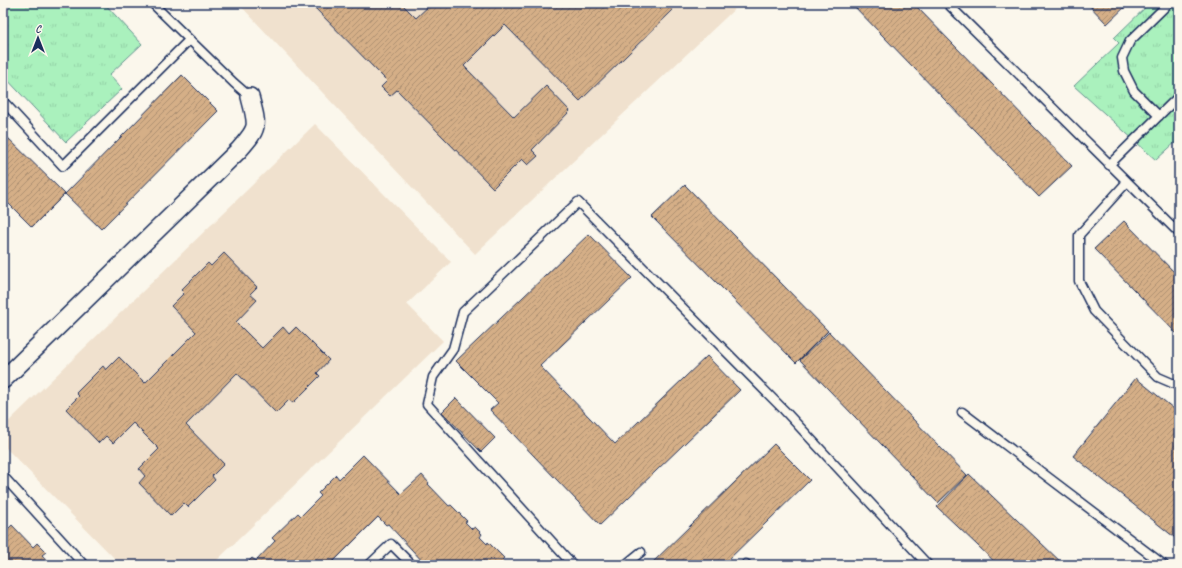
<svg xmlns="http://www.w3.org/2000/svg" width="1182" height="568" font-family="Caveat,sans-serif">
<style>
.built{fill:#f0e1ce}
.grass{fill:url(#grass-tufts);stroke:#62908e}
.building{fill:url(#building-hatch);stroke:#1b2f5e}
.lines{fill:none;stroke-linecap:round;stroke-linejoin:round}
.service-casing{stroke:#1b2f5e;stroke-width:11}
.minor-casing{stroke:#1b2f5e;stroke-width:20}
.service{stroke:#fbf7ec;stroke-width:8}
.minor{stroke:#fbf7ec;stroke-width:17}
</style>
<defs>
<pattern id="grass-tufts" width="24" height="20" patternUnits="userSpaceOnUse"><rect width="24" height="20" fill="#aaf1bd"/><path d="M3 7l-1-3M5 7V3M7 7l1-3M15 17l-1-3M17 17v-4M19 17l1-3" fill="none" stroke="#92cfa5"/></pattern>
<pattern id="building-hatch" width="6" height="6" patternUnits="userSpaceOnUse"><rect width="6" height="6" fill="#d5af87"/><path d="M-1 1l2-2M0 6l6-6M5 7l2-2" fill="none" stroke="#ac8f72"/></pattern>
</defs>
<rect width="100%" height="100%" fill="#fbf7ec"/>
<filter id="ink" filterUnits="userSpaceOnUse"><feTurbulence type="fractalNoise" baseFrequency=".025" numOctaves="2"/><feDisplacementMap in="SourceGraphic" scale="8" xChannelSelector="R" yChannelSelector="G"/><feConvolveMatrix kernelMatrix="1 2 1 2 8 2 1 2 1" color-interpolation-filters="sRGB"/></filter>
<g filter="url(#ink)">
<path class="built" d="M238,3H741L475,254Z
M315,124L451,262L407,304L443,341L212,565H121L3,445V427Z"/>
<path class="grass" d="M3,3H104L142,44L109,75L122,89L66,142L3,75Z
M1150,3H1179V139L1156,160L1074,86L1119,43L1114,38Z"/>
<path class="building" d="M310,3H401L416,18L432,3H666L673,10L580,101L505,25L464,66L514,117L546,86L570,111L532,150L538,156L528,165L522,159L493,188L397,90L390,96L381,87L387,81Z
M851,3H913L1072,166L1039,197Z
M1087,3H1126L1127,5L1107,24Z
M182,75L218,111L101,229L65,194Z
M3,133L65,194L32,227L3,198Z
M685,185L828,331L796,363L652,217Z
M1124,221L1179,277V336L1094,249Z
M589,234L632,278L540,366L615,444L707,356L740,390L600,525L490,410L498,403L456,361Z
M224,253L257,287L250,294L257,300L236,322L262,348L283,327L289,334L296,327L329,360L317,373L320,376L293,403L289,400L276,413L237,373L186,425L224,464L212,476L215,480L188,507L184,503L171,516L139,483L145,476L139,469L159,449L133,423L113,443L106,436L99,443L66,409L79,396L76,393L103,366L106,370L119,357L145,383L196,332L171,306L184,293L181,290L208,263L211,266Z
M829,332L967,475L938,503L800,360Z
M1136,378L1179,413V541L1073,456Z
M456,398L495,438L481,452L442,412Z
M774,444L810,480L723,565H650Z
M363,455L401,494L422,475L429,483L428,484L449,506L451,505L467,521L465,522L472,529L475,527L482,534L480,537L487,544L488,542L504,558L502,560L507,565H429L425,562L424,563L388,524L386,525L378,517L330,565H245L252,558L256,561L275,541L272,538L298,513L301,516L321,496L318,493L336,475L339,479Z
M969,474L1064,565H998L937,507Z
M12,525L33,547L37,543L46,552L42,555L51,565H3V534Z"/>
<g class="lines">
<defs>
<path id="service" d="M152,3L234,83L250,97
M947,3L1179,233
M3,101L63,166L189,40
M1159,116L1134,91L1124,71L1122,58L1130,41L1169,3
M1109,165L1179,96
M1127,182L1079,235V281L1094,311L1158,377L1179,386
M962,412L1164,565
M3,476L84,565
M746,564L747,565
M369,565L391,544L412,565
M573,565L427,404L433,377L453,349L463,312L578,202L784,410L928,565
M625,565L641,552"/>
<path id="minor" d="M3,380L239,150C259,127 258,127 250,97"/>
</defs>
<use href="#service" class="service-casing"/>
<use href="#minor" class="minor-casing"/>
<use href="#service" class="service"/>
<use href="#minor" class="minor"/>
</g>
</g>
<rect width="1182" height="568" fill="none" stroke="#fbf7ec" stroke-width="16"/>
<rect x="8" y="8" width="1166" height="552" fill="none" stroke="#1b2f5e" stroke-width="1.5" filter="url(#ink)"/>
<g transform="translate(38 38)" stroke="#fbf7ec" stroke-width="3" paint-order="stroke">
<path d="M0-3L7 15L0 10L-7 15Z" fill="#1b2f5e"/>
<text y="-6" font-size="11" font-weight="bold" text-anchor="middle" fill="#1b2f5e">С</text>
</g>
</svg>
